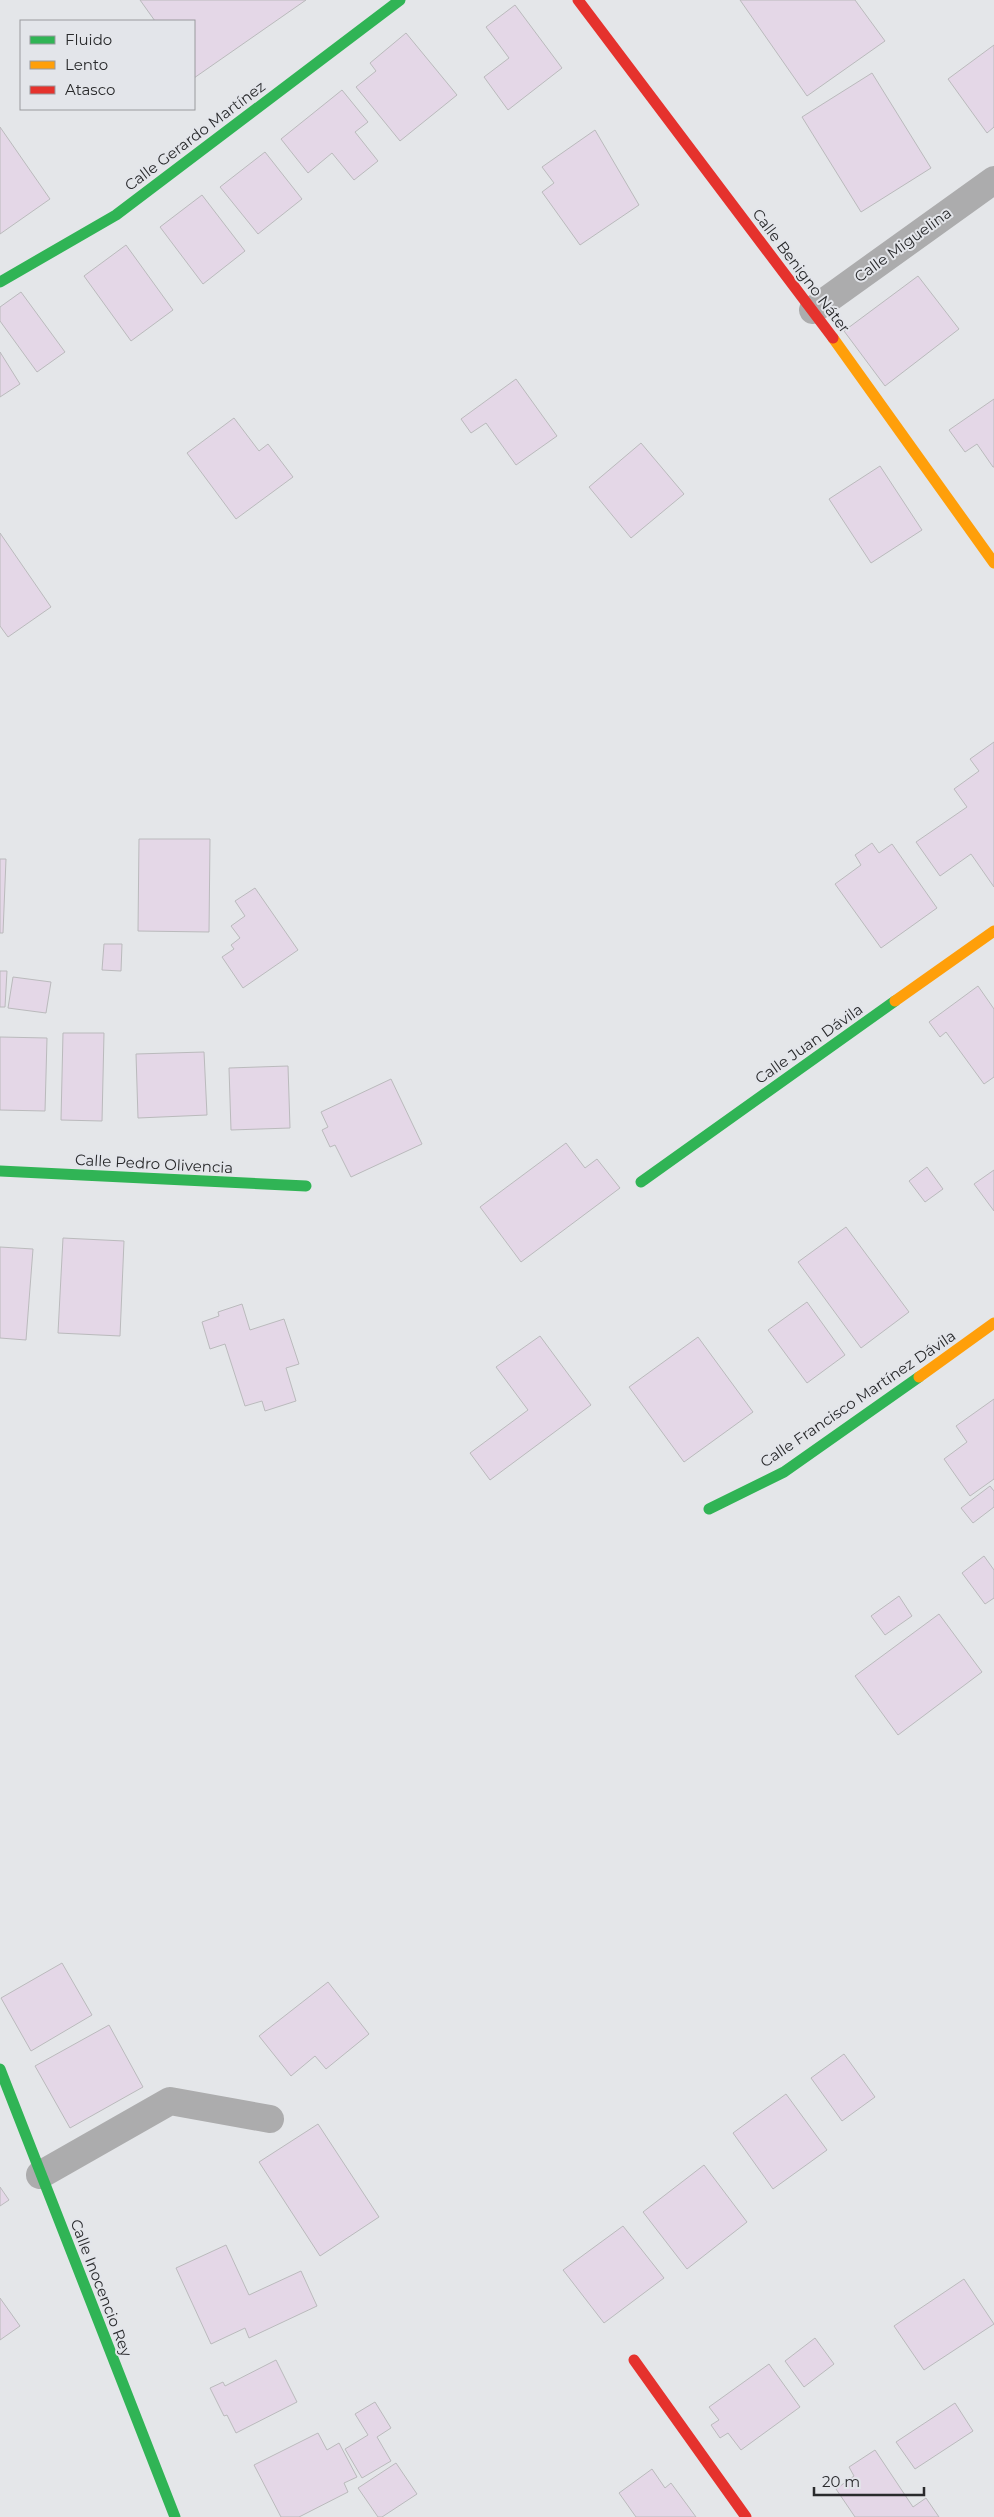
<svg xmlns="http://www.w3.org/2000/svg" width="994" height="2517" font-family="Montserrat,sans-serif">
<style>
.building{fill:#e4d7e7;stroke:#bababc}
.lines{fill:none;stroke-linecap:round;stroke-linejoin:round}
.street{stroke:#acacad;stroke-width:28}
.fast{stroke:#30b455;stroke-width:11}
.slow{stroke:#ff9f0a;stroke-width:11}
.jam{stroke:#e5322d;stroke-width:11}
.labels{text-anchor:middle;stroke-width:4;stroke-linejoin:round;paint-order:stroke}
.street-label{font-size:15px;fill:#292a2c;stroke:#e3e5ea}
</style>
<rect width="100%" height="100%" fill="#e4e6e9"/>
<path class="building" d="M140,0H306L194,78V21H155Z
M740,0H855L885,41L807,96Z
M515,5L562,68L508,110L484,77L509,58L486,27Z
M406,33L457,95L400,141L356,87L376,71L370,63Z
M994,45V127L987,133L948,79Z
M872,73L931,168L861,212L802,117Z
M342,90L368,122L355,132L378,161L354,180L332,153L308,173L281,139Z
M0,127L50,199L0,234Z
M595,130L639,205L580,245L542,192L554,183L542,167Z
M265,152L302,199L258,234L220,187Z
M202,195L245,251L203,284L160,227Z
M126,245L173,310L131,341L84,276Z
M918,276L959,329L885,386L844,331Z
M21,292L65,352L37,372L0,321V307Z
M0,352L20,384L0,397Z
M516,379L557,436L516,465L486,423L471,433L461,419Z
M994,399V467H993L977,444L965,452L949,430Z
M234,418L259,451L268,444L293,477L236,519L187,453Z
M641,443L684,494L631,538L589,487Z
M880,466L922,530L871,563L829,499Z
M0,533L51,607L8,637L0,626Z
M994,742V887L971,854L940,876L916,842L967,807L954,789L979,771L970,759Z
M139,839H210L209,932L138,931Z
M872,843L879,853L892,844L937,908L881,948L835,884L861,865L855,855Z
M0,859H6L3,933H0Z
M255,888L298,950L243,988L222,957L234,949L231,945L240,938L231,926L245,916L235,901Z
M104,944H122L121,971L102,970Z
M0,971H7L5,1007H0Z
M13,977L51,982L46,1013L8,1008Z
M978,986L994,1009V1077L984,1084L946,1032L940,1037L929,1022Z
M63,1033H104L102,1121L61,1120Z
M0,1037L47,1038L45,1111L0,1110Z
M204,1052L207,1115L138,1118L136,1054Z
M288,1066L290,1128L231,1130L229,1068Z
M391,1079L422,1144L351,1177L335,1145L330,1147L322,1130L328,1127L321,1112Z
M566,1143L585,1168L597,1159L620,1188L521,1262L480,1207Z
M927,1167L943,1189L925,1202L909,1181Z
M994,1170V1211L974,1184Z
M846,1227L909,1312L861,1348L798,1262Z
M63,1238L124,1241L120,1336L58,1333Z
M0,1247L33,1249L26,1340L0,1338Z
M807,1302L845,1355L807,1383L768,1330Z
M242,1304L250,1330L284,1319L299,1364L286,1368L296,1401L265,1411L262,1401L245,1406L225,1344L210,1349L202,1322L219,1316L218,1312Z
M540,1336L591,1405L490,1480L470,1453L528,1410L496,1367Z
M698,1337L753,1412L684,1462L629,1387Z
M994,1399V1479L970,1496L944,1459L967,1442L956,1426Z
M990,1486L994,1491V1507L973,1523L961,1508Z
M984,1556L994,1570V1598L985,1604L962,1573Z
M899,1596L912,1616L885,1635L871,1616Z
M939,1614L982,1672L898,1735L855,1676Z
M62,1963L92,2015L31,2051L1,1998Z
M328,1982L369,2034L326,2069L315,2056L291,2076L259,2036Z
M109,2025L143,2087L70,2128L35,2066Z
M844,2054L875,2097L842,2121L811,2078Z
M786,2094L827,2150L773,2189L733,2133Z
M318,2124L379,2217L320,2256L259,2162Z
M704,2165L747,2222L687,2269L643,2212Z
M0,2187L9,2200L0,2206Z
M623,2226L664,2278L604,2323L563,2270Z
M226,2245L249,2295L301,2271L317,2306L249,2338L245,2328L211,2344L176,2268Z
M964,2279L994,2324L924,2370L894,2326Z
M0,2298L20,2326L0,2340Z
M815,2338L834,2364L804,2387L785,2361Z
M276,2360L297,2402L236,2433L227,2415L224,2416L210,2388L223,2382L225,2386Z
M769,2364L800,2407L741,2450L728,2433L720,2438L711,2425L719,2420L709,2407Z
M375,2402L391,2428L377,2437L391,2461L362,2478L345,2449L368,2435L355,2414Z
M955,2403L973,2431L915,2469L896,2442Z
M318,2433L327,2450L339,2443L357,2477L344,2483L348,2492L299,2517H281L254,2465Z
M875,2450L913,2507L926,2498L939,2517H855L836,2489L854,2476L849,2467Z
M396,2463L417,2494L382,2517H378L358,2488Z
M652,2469L665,2488L671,2483L696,2517H636L619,2493Z"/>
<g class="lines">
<path class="street" d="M813,310L994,180
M40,2175L170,2101L270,2119"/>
<path class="fast" d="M0,282L116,215L400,0
M0,1171L306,1186
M641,1182L895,1001
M709,1509L784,1472L919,1377
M0,2069L175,2517"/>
<path class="slow" d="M833,338L994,563
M895,1001L994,931
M919,1377L994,1323"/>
<path class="jam" d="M578,0L833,338
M634,2360L746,2517"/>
</g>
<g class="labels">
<g class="street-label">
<text transform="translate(195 136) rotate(-37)" y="5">Calle Gerardo Martínez</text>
<text transform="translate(903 245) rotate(-36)" y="5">Calle Miguelina</text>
<text transform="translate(801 271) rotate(53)" y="5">Calle Benigno Náter</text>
<text transform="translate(809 1044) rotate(-35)" y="5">Calle Juan Dávila</text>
<text transform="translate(154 1164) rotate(3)" y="5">Calle Pedro Olivencia</text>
<text transform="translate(858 1399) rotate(-34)" y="5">Calle Francisco Martínez Dávila</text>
<text transform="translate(101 2288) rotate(69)" y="5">Calle Inocencio Rey</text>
</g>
</g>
<rect x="20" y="20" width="175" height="90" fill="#e3e5ea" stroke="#999a9e"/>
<rect x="30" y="36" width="25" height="8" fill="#30b455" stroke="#999a9e"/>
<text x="65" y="45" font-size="15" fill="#292a2c">Fluido</text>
<rect x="30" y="61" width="25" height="8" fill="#ff9f0a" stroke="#999a9e"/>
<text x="65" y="70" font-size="15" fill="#292a2c">Lento</text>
<rect x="30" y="86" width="25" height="8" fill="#e5322d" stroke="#999a9e"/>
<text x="65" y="95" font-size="15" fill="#292a2c">Atasco</text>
<path d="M814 2487v8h110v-8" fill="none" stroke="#292a2c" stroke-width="2.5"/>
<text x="822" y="2487" font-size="15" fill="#292a2c" stroke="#e3e5ea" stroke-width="4" paint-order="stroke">20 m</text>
</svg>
